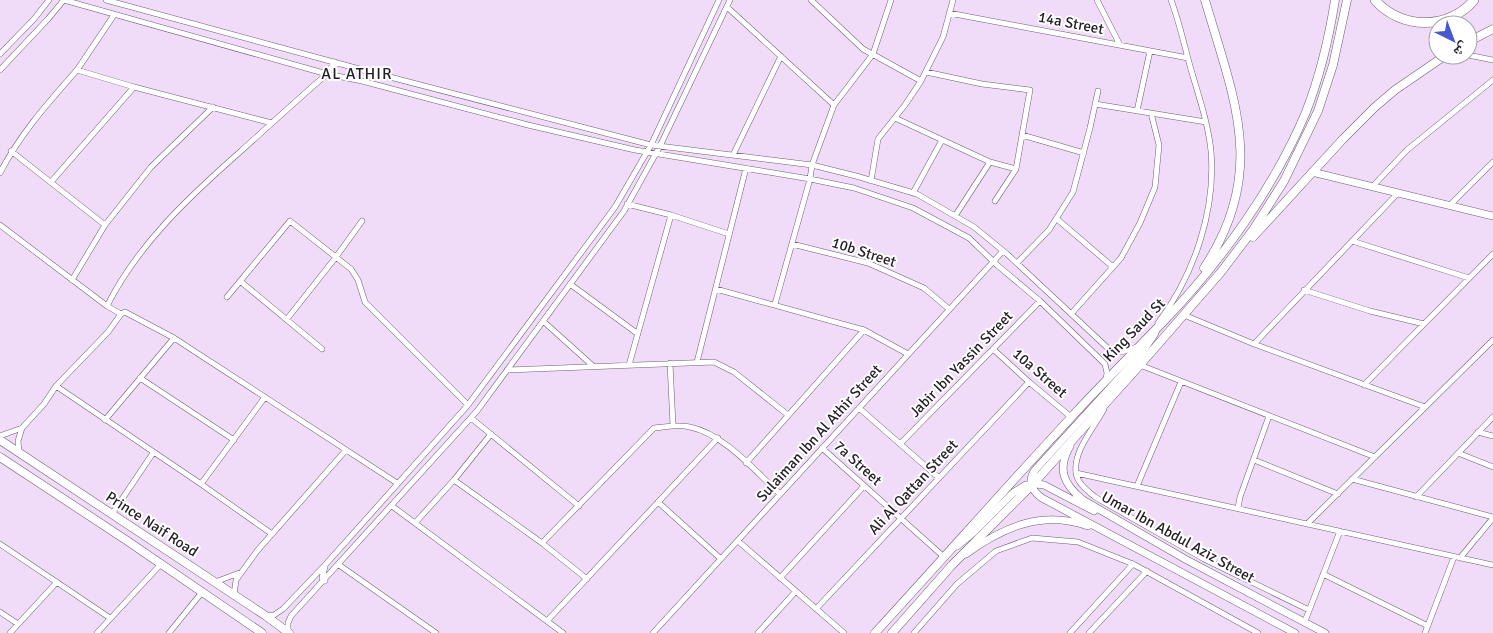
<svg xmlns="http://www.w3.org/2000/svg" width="1493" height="633" font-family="Signika,'Noto Naskh Arabic',sans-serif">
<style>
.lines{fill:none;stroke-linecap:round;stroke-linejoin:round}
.street-casing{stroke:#6e5d76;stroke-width:6}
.secondary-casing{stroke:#6e5d76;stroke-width:8}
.primary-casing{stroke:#6e5d76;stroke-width:9}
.highway-casing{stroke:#6e5d76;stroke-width:10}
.street{stroke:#fff;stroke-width:5}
.secondary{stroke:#fff;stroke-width:7}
.primary{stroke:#fff;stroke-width:8}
.highway{stroke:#fff;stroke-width:9}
.labels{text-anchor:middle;stroke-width:4;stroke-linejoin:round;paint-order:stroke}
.street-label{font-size:15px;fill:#241c27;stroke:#fff}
.neighbourhood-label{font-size:16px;letter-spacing:1px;fill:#241c27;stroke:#fff}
</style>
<rect width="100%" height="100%" fill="#f0dcf9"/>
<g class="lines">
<defs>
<path id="street" d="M64,0L327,74L362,81L528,125L635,150L810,179L854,188L913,208L969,238L997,265L1040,301L1105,364L1107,373L1106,379
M106,0L363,70L651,145L812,165L856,176L917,194L974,227L1007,254L1112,352H1121L1137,347
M811,0L863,49L921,81
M1097,0L1120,45
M727,7L834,105
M949,13L1188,58
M0,54L34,19L49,0
M1468,55L1493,60
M0,70L48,19L63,1
M77,70L114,15
M926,72L982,84L1030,90L1016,169L995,201
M1095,104L1206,122
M1137,111L1150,51
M895,118L990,162L1016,169
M1022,135L1084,153
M11,151L105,225L151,167L213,107
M733,155L781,56
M0,173C20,134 48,103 77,70L134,87L272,123
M871,181L878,139L905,105L921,81L943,37L953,0
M51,182L134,87
M1372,187L1407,150L1493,80
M913,193L942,140
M627,204L671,215L729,234
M1450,205L1493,162
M955,216L990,162
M1057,219L1113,267
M0,225L107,306L121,314
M1352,241L1469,278
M792,244L868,263L924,288L949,309
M1017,263L1049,230L1073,192L1090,128L1098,91
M72,280L105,225
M240,281L322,349
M570,284L638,334
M716,289L864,330L908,354
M1304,290L1370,311L1424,324
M227,297L290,221L351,269L358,280L365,302L468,405
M775,304L810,179L812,165L834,105L873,54L891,0
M107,306C138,244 190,196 241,151C270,125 298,99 327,74L335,62
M1071,314L1121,258L1140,223L1155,187L1159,145L1151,113
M1184,315L1254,344L1425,407
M287,319L336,257L362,221
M543,321L593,366
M1158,323C1194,275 1216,211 1211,151C1208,122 1198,94 1190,66C1184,44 1179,21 1171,0
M1254,344L1398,193
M993,349L1029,382L1071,417
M697,362L746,168
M670,363L673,426
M629,365L671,215
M1140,365L1375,457
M507,370L714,362L734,372L788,415
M140,378L234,440
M1364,385L1493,254
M56,386L201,484L272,534
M859,408L939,478
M1104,409C1094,428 1073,451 1076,473C1077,483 1088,491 1095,497L1204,559L1309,610
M471,418L579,506
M105,420L174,338
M1478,432L1493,436
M0,436L22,428
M900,444L1040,301
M822,448L944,557
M19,452L18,441L22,428L44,404L56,386L108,332L121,314L125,312L174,338L397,483
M1458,453L1493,467
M1254,460L1338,494
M746,463L864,330
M1076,473L1493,565
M1352,479L1493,517
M454,480L542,543L587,579
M201,484L265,397
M1137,486L1181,382
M1416,497L1493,417
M658,502L721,559
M392,506L563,633
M1238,508L1240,497L1269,416
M112,514L153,453
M415,523L454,480L491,434
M1307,524L1493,340
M738,541L844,633
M542,543L654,428C666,427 678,424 690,427C724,434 755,471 780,494
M0,544L110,618
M1460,558L1493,518
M339,565L436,633
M1323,574L1428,626
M780,578L864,486
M325,581L322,578L325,567
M215,582L242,572
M234,595L236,580L257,551L346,450
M816,609L1029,382
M0,612L18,624
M267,616L274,615L283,609L326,564L468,405L615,207L651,145L719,0
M547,621L718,438
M1305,621L1340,531
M288,632V623L291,616L477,411L624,211L660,146L730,0
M10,633L57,582
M97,633L161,564
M169,633L203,591
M653,633L1003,251
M758,633L796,591
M914,633L957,584L996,551L1032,538L1078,542L1133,564L1258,633
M1070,633L1133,564
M1089,633L1147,571
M1425,633L1454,557"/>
<path id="secondary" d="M1312,172L1493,216
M1155,333L1141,354L1035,470C1027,481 1032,491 1042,498L1295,633
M1070,446C1057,469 1063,484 1083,500L1185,559L1325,633
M957,546L974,532L1013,493L1026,485L1036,484L1044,485L1094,511
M966,554C1003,527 1042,510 1088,526"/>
<path id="primary" d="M1468,42L1493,29
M1253,237L1343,139L1375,107L1395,90L1446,55
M1204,268C1268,172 1234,99 1205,0
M0,440L266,616L289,633
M0,457L126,540L262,633
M875,633C943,559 1009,484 1077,411C1105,381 1134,352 1163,322C1220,263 1274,188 1306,112C1320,76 1329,38 1335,0
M892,633L952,565L1032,485L1140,365L1221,272L1253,230L1284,181L1318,111L1333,65L1347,0"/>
<path id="highway" d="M1375,0C1401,30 1449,30 1474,0"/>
</defs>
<use href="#street" class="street-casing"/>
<use href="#secondary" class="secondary-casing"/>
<use href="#primary" class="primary-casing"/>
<use href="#highway" class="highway-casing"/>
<use href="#street" class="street"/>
<use href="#secondary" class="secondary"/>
<use href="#primary" class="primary"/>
<use href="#highway" class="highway"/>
</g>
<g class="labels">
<g class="street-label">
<text transform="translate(1071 23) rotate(11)" y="5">14a Street</text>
<text transform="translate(864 252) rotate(18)" y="5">10b Street</text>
<text transform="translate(1134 330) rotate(-46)" y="5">King Saud St</text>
<text transform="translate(961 364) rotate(-46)" y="5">Jabir Ibn Yassin Street</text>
<text transform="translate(1040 373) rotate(41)" y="5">10a Street</text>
<text transform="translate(819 433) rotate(-48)" y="5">Sulaiman Ibn Al Athir Street</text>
<text transform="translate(858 463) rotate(42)" y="5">7a Street</text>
<text transform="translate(913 487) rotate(-47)" y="5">Ali Al Qattan Street</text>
<text transform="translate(152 524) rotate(33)" y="5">Prince Naif Road</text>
<text transform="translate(1178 537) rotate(29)" y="5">Umar Ibn Abdul Aziz Street</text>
</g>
<g class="neighbourhood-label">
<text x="357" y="79">AL ATHIR</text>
</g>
</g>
<g transform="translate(1453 40) rotate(138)"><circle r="24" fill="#ffffff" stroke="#a7a4a9"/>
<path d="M0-4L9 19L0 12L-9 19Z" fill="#4b57cc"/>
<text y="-8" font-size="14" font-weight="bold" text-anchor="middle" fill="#241c27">ش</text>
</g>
</svg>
